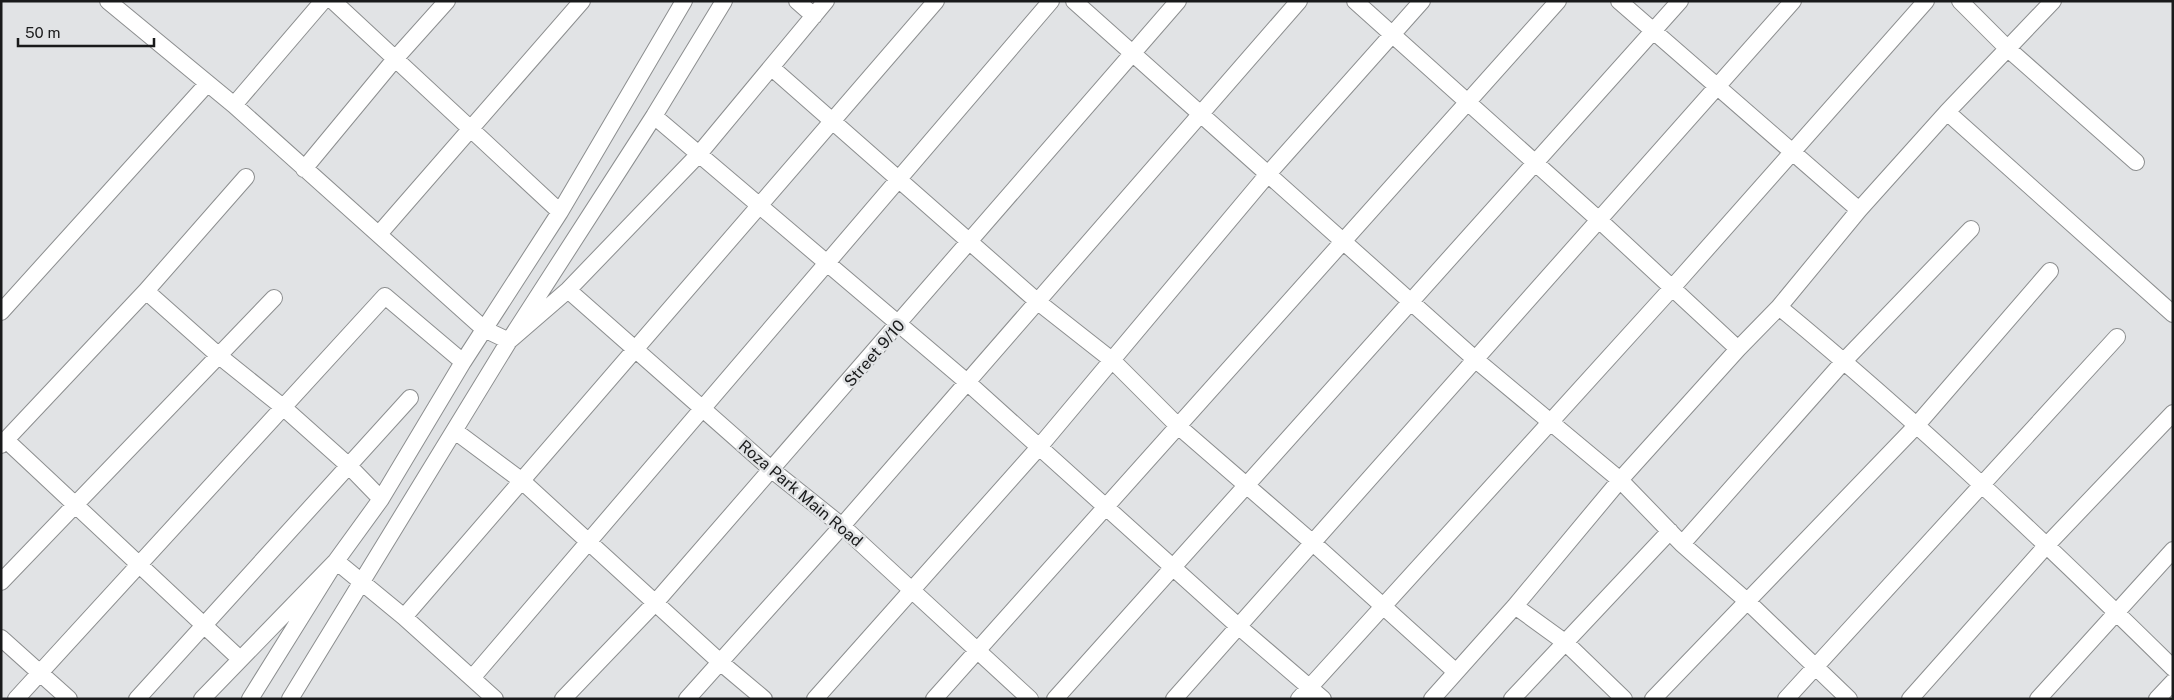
<svg xmlns="http://www.w3.org/2000/svg" width="2174" height="700" font-family="'Public Sans',sans-serif">
<style>
.lines{fill:none;stroke-linecap:round;stroke-linejoin:round}
.minor-casing{stroke:#8c8e8f;stroke-width:18}
.minor{stroke:#fff;stroke-width:16}
.labels{text-anchor:middle;stroke-width:5;stroke-linejoin:round;paint-order:stroke}
.street-label{font-size:16px;fill:#191a1b;stroke:#e1e3e5}
</style>
<rect width="100%" height="100%" fill="#e1e3e5"/>
<g class="lines">
<defs>
<path id="minor" d="M108,1L234,105L484,329L509,341L654,116L724,1
M333,1L560,212
M797,1L814,16
M1074,1L1476,360L1620,480L1682,544L1748,602L1849,699
M1355,1L1599,220L1738,349
M1619,1L1859,210
M1960,1L2007,48L2136,162
M772,68L1038,302L1113,361L1178,426L1313,543L1456,672
M234,105L323,1
M1947,112L2173,314
M654,116L967,382L1238,626L1323,699
M304,169L395,59L447,1
M379,234L582,1
M568,290L772,470L842,526L1030,699
M146,291L246,177
M1779,307C1916,420 2046,543 2173,668
M1,312L207,84
M455,431L522,481L720,662L764,699
M6,440L240,659
M1,445L146,291L218,355L284,408L349,466L381,499
M1682,544L1844,361L1971,229
M1,582L274,298
M1515,606L1566,643L1624,699
M404,617L936,1
M1,638L69,699
M472,678L1051,1
M16,699L385,296L463,362
M137,699L410,398
M202,699L336,561L404,617L495,699
M250,699L336,561L381,499L463,362L560,212L684,1
M290,699L509,341L568,290L699,154L826,1
M563,699L655,603L1178,1
M687,699L842,526L1299,1
M815,699L1040,446L1268,174L1422,1
M934,699L1558,1
M1055,699L1680,1
M1174,699L1793,1
M1299,699L1672,288L1926,1
M1432,699L1515,606L1620,480L1738,349L1779,307L1859,210L1947,112L2053,1
M1512,699L1670,531
M1653,699L1916,426L2050,271
M1786,699L2117,337
M1910,699L2046,546L2173,413
M2038,699L2173,550
M2157,699L2173,682"/>
</defs>
<use href="#minor" class="minor-casing"/>
<use href="#minor" class="minor"/>
</g>
<g class="labels">
<g class="street-label">
<text transform="translate(874 353) rotate(-49)" y="6">Street 9/10</text>
<text transform="translate(801 493) rotate(40)" y="6">Roza Park Main Road</text>
</g>
</g>
<rect width="2174" height="700" fill="none" stroke="#191a1b" stroke-width="5"/>
<path d="M18 38v8h136v-8" fill="none" stroke="#191a1b" stroke-width="2.5"/>
<text x="25" y="38" font-size="15" fill="#191a1b" stroke="#e1e3e5" stroke-width="4" paint-order="stroke">50 m</text>
</svg>
